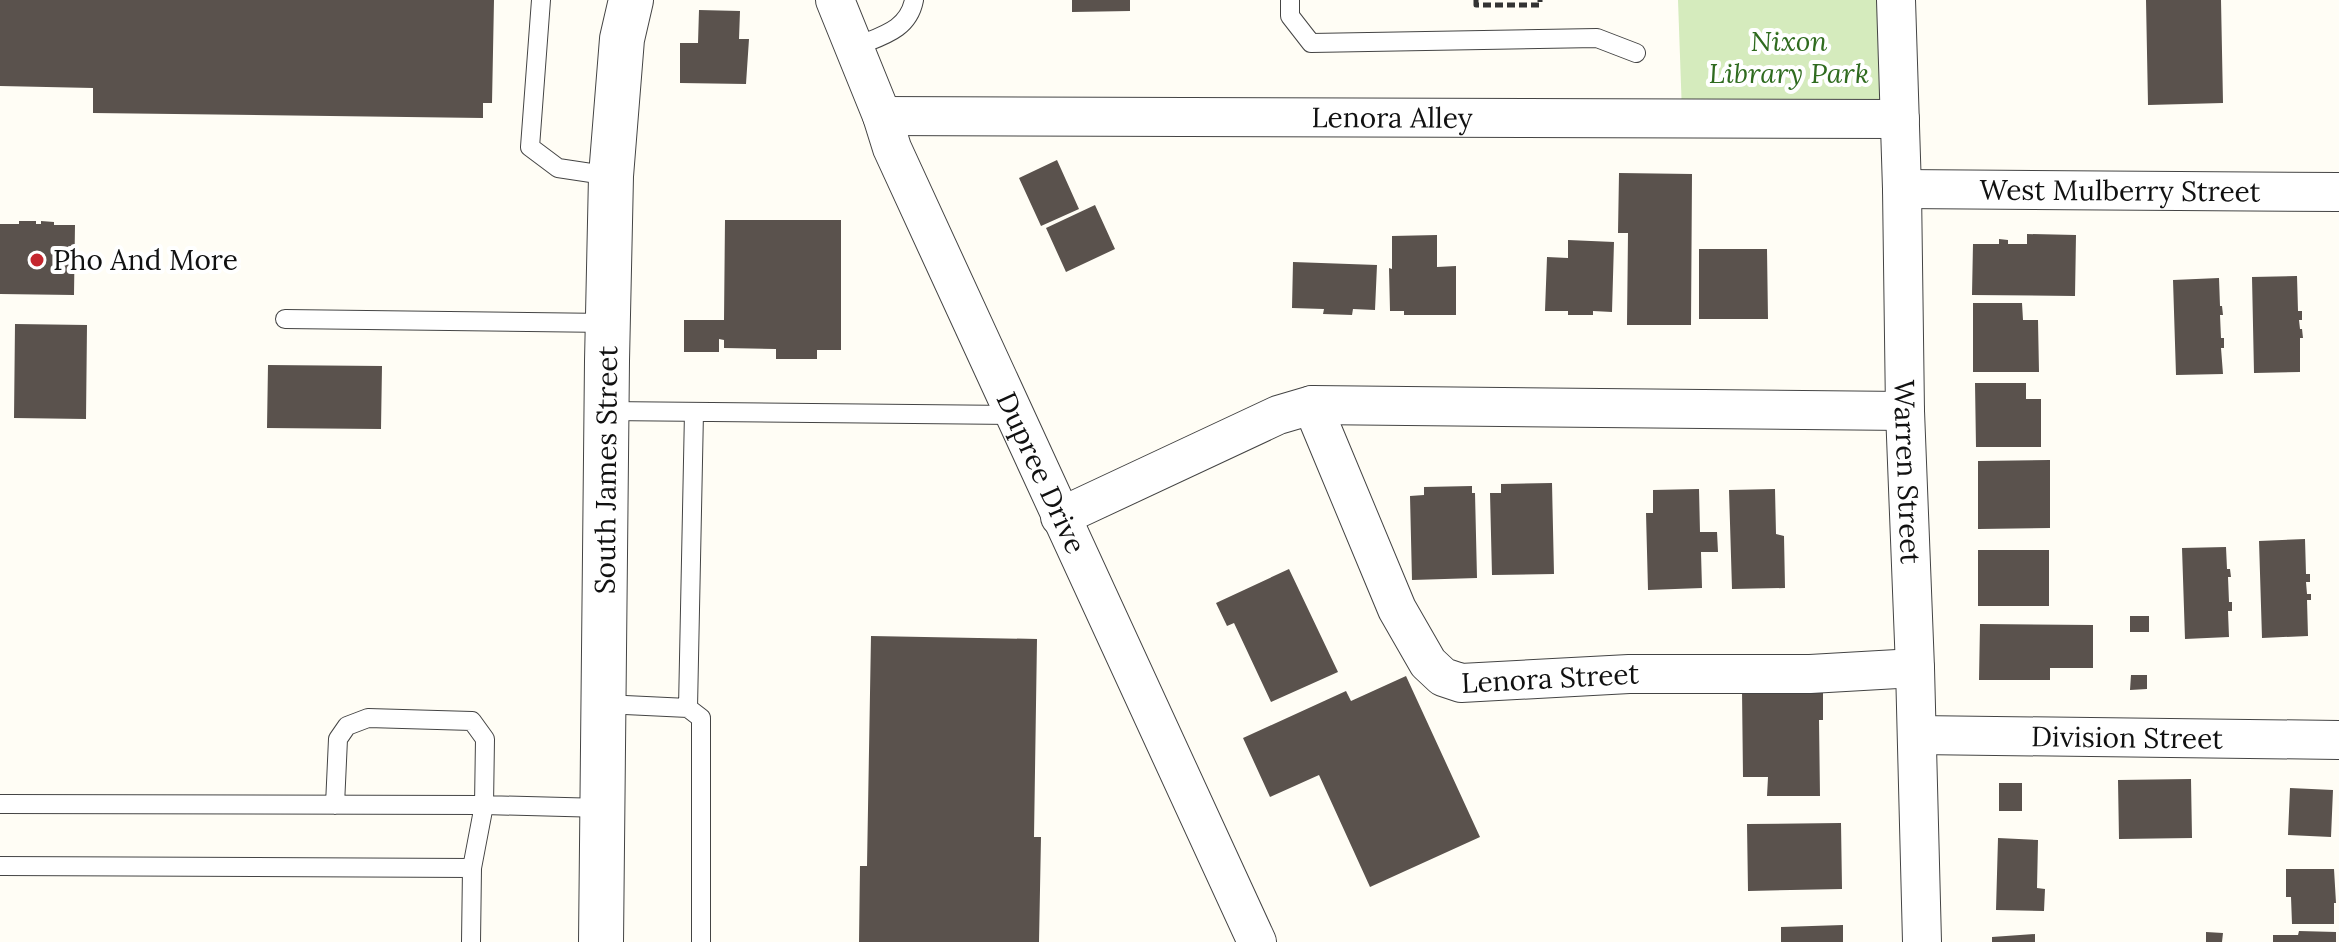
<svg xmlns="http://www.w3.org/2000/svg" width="2339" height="942" font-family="Lora,serif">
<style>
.green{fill:#d5ebbd}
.building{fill:#5a524d}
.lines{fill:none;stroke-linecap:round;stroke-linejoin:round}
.service-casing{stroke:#444;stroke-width:20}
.minor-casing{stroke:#444;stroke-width:40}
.tertiary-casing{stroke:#444;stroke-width:46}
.path{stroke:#333;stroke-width:5;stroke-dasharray:8 4;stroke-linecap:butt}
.service{stroke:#fff;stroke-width:18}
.minor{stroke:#fff;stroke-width:38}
.tertiary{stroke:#fff;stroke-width:44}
.poi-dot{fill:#c4262e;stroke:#fff;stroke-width:3}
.labels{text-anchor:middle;stroke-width:8;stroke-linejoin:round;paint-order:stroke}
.park-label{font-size:28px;font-style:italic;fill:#2f6b1f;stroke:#fff}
.street-label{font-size:28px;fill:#111;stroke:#fff}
.poi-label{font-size:28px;fill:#111;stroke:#fff;text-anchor:start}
</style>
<rect width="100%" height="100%" fill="#fffdf5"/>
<path class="green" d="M1678,0H1896L1900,114L1682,113Z"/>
<path class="building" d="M0,0H494L492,103H483V118L93,113V88L0,86Z
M1072,0H1130V11L1072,12Z
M2146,0H2221L2223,103L2148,105Z
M699,10L740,11L739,39H749L746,84L680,83V43H698Z
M1057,160L1079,209L1041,226L1019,178Z
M1619,173L1692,174L1691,325H1627L1628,233H1618Z
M1095,205L1115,249L1066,272L1046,228Z
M725,220H841V350H817V359H776V349L724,348V340L719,339V352H684V320H724Z
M19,221H36V224H41V221L54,222V225H75L74,295L0,294V224H19Z
M2027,234L2076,235L2075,296L1972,295L1973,244H1999V239L2008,240V244H2027Z
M1437,235V267L1456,266V315H1404V311H1390L1389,268L1392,269V236Z
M1568,240L1614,242L1612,312L1593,311V315H1568V311H1545L1547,257L1568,258Z
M1699,249H1767L1768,319H1699Z
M1293,262L1377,265L1375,310L1353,309L1352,315L1323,314L1324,309L1292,308Z
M2297,276L2298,311H2302V320H2299L2300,329H2302L2303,338H2300V372L2254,373L2252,277Z
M2219,278L2220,306H2222L2223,315H2220L2221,338H2224V348H2221L2223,374L2176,375L2173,280Z
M1973,303H2022L2023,320H2038L2039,372H1973Z
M15,324L87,325L86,419L14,418Z
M268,365L382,366L381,429L267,428Z
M1975,383H2026V399H2041V447H1976Z
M2050,460V528L1978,529V461Z
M1552,483L1554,574L1492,575L1490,493H1501V484Z
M1472,486V493H1475L1477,578L1412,580L1410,496L1424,495V487Z
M1699,489L1700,532H1717L1718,552H1701L1702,588L1648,590L1646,513H1653V490Z
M1775,489L1776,534L1784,536L1785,588L1732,589L1729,490Z
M2305,539L2306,574H2310V582H2306L2307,594H2311V600H2307L2308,636L2262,638L2259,541Z
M2226,547L2227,569H2230L2231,577H2228L2229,602H2232V611H2228L2229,637L2185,639L2182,548Z
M1978,550H2049V606H1978Z
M1289,569L1338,672L1271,702L1234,623L1227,626L1216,603Z
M2130,616H2149V632H2130Z
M1980,624L2093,625V668H2050V680H1979Z
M871,636L1037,639L1034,837H1041L1039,942H859L860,866H867Z
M2131,675H2147V689L2130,690Z
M1406,676L1480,837L1370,887L1319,775L1270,797L1243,738L1346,691L1351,701Z
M1823,689V720H1819L1820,796H1767L1768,777H1743L1742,690Z
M2191,779L2192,838L2119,839L2118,780Z
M1999,783H2022V811H1999Z
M2290,788L2333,790L2331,837L2288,835Z
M1841,823L1842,889L1748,891L1747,824Z
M1998,838L2038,840L2037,888L2045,889L2044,911L1996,910Z
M2286,869H2334L2336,903H2334V924H2292L2291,897H2286Z
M1843,925V942H1781V927Z
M2299,931L2336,932V942H2273V935H2298Z
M2206,932L2223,933L2222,942H2206Z
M2035,934V942H1992V937Z"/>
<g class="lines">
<defs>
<path id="service" d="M541,0L530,147L558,168L611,176
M1290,0V16L1311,43L1597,38L1636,53
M855,47C880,36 908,31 914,0
M285,319L608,323
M606,411L1014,415
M604,704L688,708L701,718V942
M688,708L694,412
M0,804L484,805L603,808
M335,805L338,739L347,726L368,718L472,721L485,739L484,805L472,868L471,942
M0,866L472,868"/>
<g id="minor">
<path id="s1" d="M835,0L882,116L892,148L1257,942"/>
<path id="s2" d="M1896,0L1902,189L1905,411L1915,668L1922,942"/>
<path id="s3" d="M882,116L1900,119"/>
<path id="s4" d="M1902,189L2339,192"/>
<path id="s5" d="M1312,405L1397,609L1428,663L1443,677L1461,683L1629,674H1810L1915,668"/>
<path d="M1060,517L1278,415L1312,405L1905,411"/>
<path id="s6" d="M1917,735L2339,740"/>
</g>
<g id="tertiary">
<path id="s7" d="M601,942L607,361L611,176L622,39L631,0"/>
</g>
</defs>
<use href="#service" class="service-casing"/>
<use href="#minor" class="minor-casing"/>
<use href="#tertiary" class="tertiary-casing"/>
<path class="path" d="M1476,0V5H1540V0"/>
<use href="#service" class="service"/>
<use href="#minor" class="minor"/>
<use href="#tertiary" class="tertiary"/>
</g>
<circle class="poi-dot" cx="37" cy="260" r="8"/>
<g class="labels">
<g class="park-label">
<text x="1789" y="51">Nixon<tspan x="1789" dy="32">Library Park</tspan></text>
</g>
<g class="street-label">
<text dy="10" stroke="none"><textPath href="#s3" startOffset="510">Lenora Alley</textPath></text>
<text dy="10" stroke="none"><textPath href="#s4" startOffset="218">West Mulberry Street</textPath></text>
<text dy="10" stroke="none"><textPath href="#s7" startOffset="472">South James Street</textPath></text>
<text dy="10" stroke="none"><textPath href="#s2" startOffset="472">Warren Street</textPath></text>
<text dy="10" stroke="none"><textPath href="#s1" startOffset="516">Dupree Drive</textPath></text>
<text dy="10" stroke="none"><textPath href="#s5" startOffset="412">Lenora Street</textPath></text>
<text dy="10" stroke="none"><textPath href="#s6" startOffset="210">Division Street</textPath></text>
</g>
<g class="poi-label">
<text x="53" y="270">Pho And More</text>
</g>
</g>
</svg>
